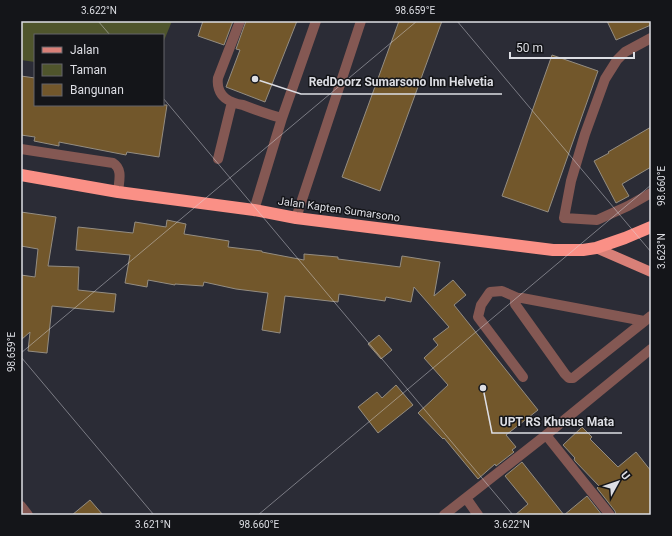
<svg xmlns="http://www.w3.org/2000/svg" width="672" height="536" font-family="Roboto,sans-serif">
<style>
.green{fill:#4f552c}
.building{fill:#72572b;stroke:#948d82}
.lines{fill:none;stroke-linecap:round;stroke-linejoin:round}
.minor{stroke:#845853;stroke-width:10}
.major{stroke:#d98078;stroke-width:10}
.highway{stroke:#fa9086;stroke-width:12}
.ticks{fill:none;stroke:#dddee4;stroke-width:1;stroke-opacity:0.45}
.labels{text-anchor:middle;stroke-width:3;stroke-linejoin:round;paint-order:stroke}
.street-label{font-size:11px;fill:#dddee4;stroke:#141519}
.leader{fill:none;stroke:#dddee4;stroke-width:1.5}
.callout-dot{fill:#dddee4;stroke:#141519;stroke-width:1.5}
.callout-label{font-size:12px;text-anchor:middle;font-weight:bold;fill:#dddee4;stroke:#141519;stroke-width:3;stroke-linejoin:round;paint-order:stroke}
.neatline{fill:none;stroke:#dddee4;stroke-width:1.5}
.ticks-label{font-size:10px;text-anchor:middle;fill:#dddee4}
</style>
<rect width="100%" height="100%" fill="#2b2c36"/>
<path class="green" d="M21,21H172L163,43V35H35V62L21,60Z"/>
<path class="building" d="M203,21H233L224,45L198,36Z
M246,21H297L265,102L226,87L240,50L236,49Z
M399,21H442L380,191L342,177Z
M607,21H651V25L616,40Z
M552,55L598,71L548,212L502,196Z
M21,76L35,78V105H167L159,157L127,152L126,155L59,142V146L34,141L35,137L21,135Z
M651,127V167L622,184L629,196L616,203L594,161L609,153L608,152Z
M21,212L56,217L48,266L79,267L78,290L116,294L114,312L52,306L47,353L28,351L30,332L21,340V275L35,277L38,249L21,246Z
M167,220L186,224L184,234L229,241L228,247L262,251V252L304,260V254L338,257V259L400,267L402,256L440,262L434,296L453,280L466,295L454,305L538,410L506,435L516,447L512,450L514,452L496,466L495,464L478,479L444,438L443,439L418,413L448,385L424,358L438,345L433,339L449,327L414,287L411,302L386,297L385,301L339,294L338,302L285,296L280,333L262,330L268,293L236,289L204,282L203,286L175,284V285L148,280L147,287L125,283L130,255L76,250L78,227L133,233L135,222L166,227Z
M379,335L392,350L381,359L368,344Z
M396,385L413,405L378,433L358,407L377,392L382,398Z
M582,427L592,437L590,439L618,467L636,452L651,471V515H616L615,511L597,488L599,486L575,461L574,459L575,458L563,445Z
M522,462L564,515L587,496L602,515H515L528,504L505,476Z
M90,500L103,515H72Z"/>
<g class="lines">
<path class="minor" d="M240,21L218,78C217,85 219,93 225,98C230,102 237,104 243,105C256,110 269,115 282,118
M651,38L625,52L617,60L605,79L585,134L571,181L564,218L597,220L628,206L651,193
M21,149L113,163C123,169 119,181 118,192
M218,159L232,102
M254,210L282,118L316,21
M296,218L361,21
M518,298L502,291L490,292L481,305L478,317L523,377
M644,321L522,298H518L515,301V304L565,374L569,378H573L651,316
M546,435L610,515
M466,498L478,515
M21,506L28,515
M444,515L546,435L651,349"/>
<path class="major" d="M596,248L651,272"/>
<path class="highway" d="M21,175L118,192L254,210L296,218L553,250H583L596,248L625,238L651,227"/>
</g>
<path class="ticks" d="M98,21L110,35M457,21L651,252M163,98L513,515M21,353L417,21M21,357L154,515M258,515L651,185"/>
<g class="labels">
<g class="street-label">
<text transform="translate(339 209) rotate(8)" y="4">Jalan Kapten Sumarsono</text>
</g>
</g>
<path class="leader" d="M255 79L301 94H502M483 388L492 433H622"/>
<g class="callout-dot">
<circle cx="255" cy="79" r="4"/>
<circle cx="483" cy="388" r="4"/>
</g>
<g class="callout-label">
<text x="401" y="86">RedDoorz Sumarsono Inn Helvetia</text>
<text x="557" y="426">UPT RS Khusus Mata</text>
</g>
<rect width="672" height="536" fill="none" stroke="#141519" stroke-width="44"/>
<rect x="34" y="34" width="130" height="72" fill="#141519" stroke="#64656a"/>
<rect x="42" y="47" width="20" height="6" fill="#d98078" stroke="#64656a"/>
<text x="70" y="54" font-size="12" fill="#dddee4">Jalan</text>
<rect x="42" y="64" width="20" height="12" fill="#4f552c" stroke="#64656a"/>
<text x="70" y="74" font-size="12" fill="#dddee4">Taman</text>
<rect x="42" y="84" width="20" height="12" fill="#72572b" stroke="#64656a"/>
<text x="70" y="94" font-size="12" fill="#dddee4">Bangunan</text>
<g transform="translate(618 482) rotate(50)" stroke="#141519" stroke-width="3" paint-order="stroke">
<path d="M0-3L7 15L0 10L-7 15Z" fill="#dddee4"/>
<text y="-6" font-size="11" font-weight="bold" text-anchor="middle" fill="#dddee4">U</text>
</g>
<path d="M510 52v6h124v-6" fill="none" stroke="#dddee4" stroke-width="2"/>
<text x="516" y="52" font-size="12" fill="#dddee4" stroke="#141519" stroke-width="3" paint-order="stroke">50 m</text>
<rect x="22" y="22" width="628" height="492" class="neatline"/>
<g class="ticks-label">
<text x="99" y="14">3.622°N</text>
<text x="415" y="14">98.659°E</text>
<text transform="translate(661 186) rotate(-90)" y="4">98.660°E</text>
<text transform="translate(661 251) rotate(-90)" y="4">3.623°N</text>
<text transform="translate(11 352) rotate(-90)" y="4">98.659°E</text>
<text x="153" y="528">3.621°N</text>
<text x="259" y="528">98.660°E</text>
<text x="512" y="528">3.622°N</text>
</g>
</svg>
